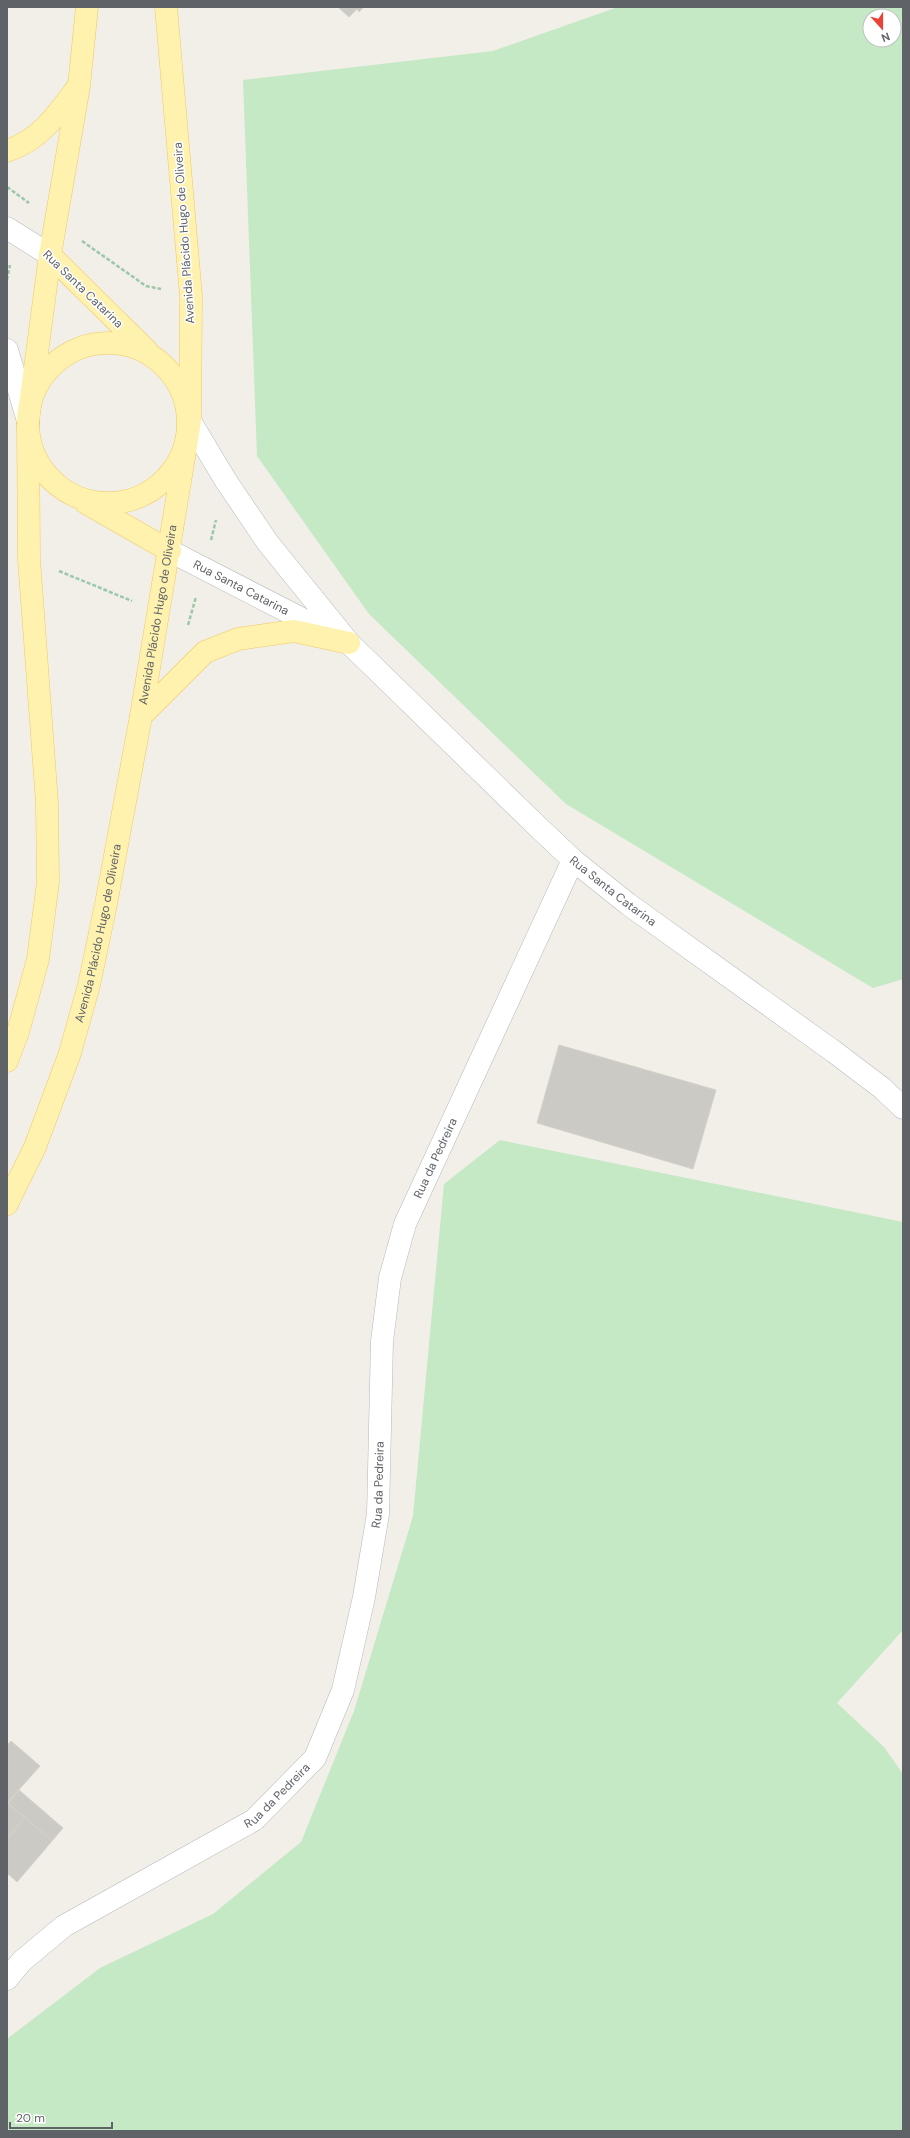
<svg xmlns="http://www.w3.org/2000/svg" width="910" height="2138" font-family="'DM Sans',sans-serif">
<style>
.green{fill:#c5e8c5;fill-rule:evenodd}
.building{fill:#cccac5;stroke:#d6d1c6}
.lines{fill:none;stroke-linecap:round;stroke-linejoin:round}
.street-casing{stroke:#b5b8bc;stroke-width:23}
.secondary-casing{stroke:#b6babf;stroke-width:23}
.primary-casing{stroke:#f2c960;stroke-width:23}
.path{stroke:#9cc7a9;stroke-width:2.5;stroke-dasharray:4 2;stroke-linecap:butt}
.street{stroke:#fff;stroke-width:22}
.secondary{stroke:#fff;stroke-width:22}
.primary{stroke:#fff2af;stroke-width:22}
.labels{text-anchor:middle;stroke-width:3;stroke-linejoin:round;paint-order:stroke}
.street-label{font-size:12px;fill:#5f6368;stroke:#fff}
</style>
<rect width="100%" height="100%" fill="#f1efe8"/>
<path class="green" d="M618,7H903V979L873,988L566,804L369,614L257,456L243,80L493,51ZM870,16H894V40H870Z
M500,1140L903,1222V1630L837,1703L884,1747L903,1774V2131H7V2039L100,1968L213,1914L301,1842L354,1711L413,1516L444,1184Z"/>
<path class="building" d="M338,7H364L359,12L357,9L349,17Z
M559,1045L716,1090L693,1169L537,1123Z
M11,1741L40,1766L7,1803V1745Z
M19,1790L63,1828L52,1841L8,1803Z
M7,1803L25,1817L7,1839Z
M25,1817L52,1841L17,1882L7,1873V1839Z"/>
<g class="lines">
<defs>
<g id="street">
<path id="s1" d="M7,1979L22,1961L64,1926L254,1820L315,1758L343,1690L364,1597L378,1514L382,1341L390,1278L405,1224L573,860"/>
</g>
<g id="secondary">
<path d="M7,228L50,255"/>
<path d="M7,350L28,421"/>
<path id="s2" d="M190,421L226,481L268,543L349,643L536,825L573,860L628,904L833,1051L882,1088L903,1108"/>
<path id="s3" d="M170,551L337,637"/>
</g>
<g id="primary">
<path d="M7,151C41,139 56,116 77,88"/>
<path d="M50,255L147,351"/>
<circle cx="108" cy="423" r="80"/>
<path d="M86,503L170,551"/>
<path d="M141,716L205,652L238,639L294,631L349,643"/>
<path d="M7,1061L18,1032L38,959L48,882L47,803L29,559L28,421L50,255L79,86L87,7"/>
<path id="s4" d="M7,1204L35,1147L70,1053L89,985L106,904L141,716L190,421L191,296L166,7"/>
</g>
</defs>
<use href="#street" class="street-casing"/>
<use href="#secondary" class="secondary-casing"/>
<use href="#primary" class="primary-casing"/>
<path class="path" d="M7,187L29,203
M82,241L146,286L161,289
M7,280L10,265
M211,540L216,520
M59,571L132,601
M188,625L196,597"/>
<use href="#street" class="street"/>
<use href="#secondary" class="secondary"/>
<use href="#primary" class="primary"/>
</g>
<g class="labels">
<g class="street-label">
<text transform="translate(184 233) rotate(-94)" y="4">Avenida Plácido Hugo de Oliveira</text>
<text transform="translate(83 289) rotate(44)" y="4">Rua Santa Catarina</text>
<text dy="4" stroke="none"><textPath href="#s3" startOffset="80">Rua Santa Catarina</textPath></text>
<text dy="4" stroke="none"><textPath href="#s4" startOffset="611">Avenida Plácido Hugo de Oliveira</textPath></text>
<text dy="4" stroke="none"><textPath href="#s2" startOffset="636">Rua Santa Catarina</textPath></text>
<text dy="4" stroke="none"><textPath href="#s4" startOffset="287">Avenida Plácido Hugo de Oliveira</textPath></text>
<text dy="4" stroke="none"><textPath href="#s1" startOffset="1001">Rua da Pedreira</textPath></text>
<text dy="4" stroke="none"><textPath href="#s1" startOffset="665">Rua da Pedreira</textPath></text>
<text dy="4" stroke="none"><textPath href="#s1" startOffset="329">Rua da Pedreira</textPath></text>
</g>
</g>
<rect width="910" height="2138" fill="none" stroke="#5f6368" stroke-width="16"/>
<g transform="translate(882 28) rotate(159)"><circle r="19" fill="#ffffff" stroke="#bfc1c3"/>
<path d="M0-3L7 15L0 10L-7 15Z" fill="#ea4335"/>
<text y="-6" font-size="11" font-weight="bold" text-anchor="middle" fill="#5f6368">N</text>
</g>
<path d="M10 2122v6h102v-6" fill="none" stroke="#5f6368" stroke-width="2"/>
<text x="16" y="2122" font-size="12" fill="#5f6368" stroke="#ffffff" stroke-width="3" paint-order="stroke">20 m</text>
</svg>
